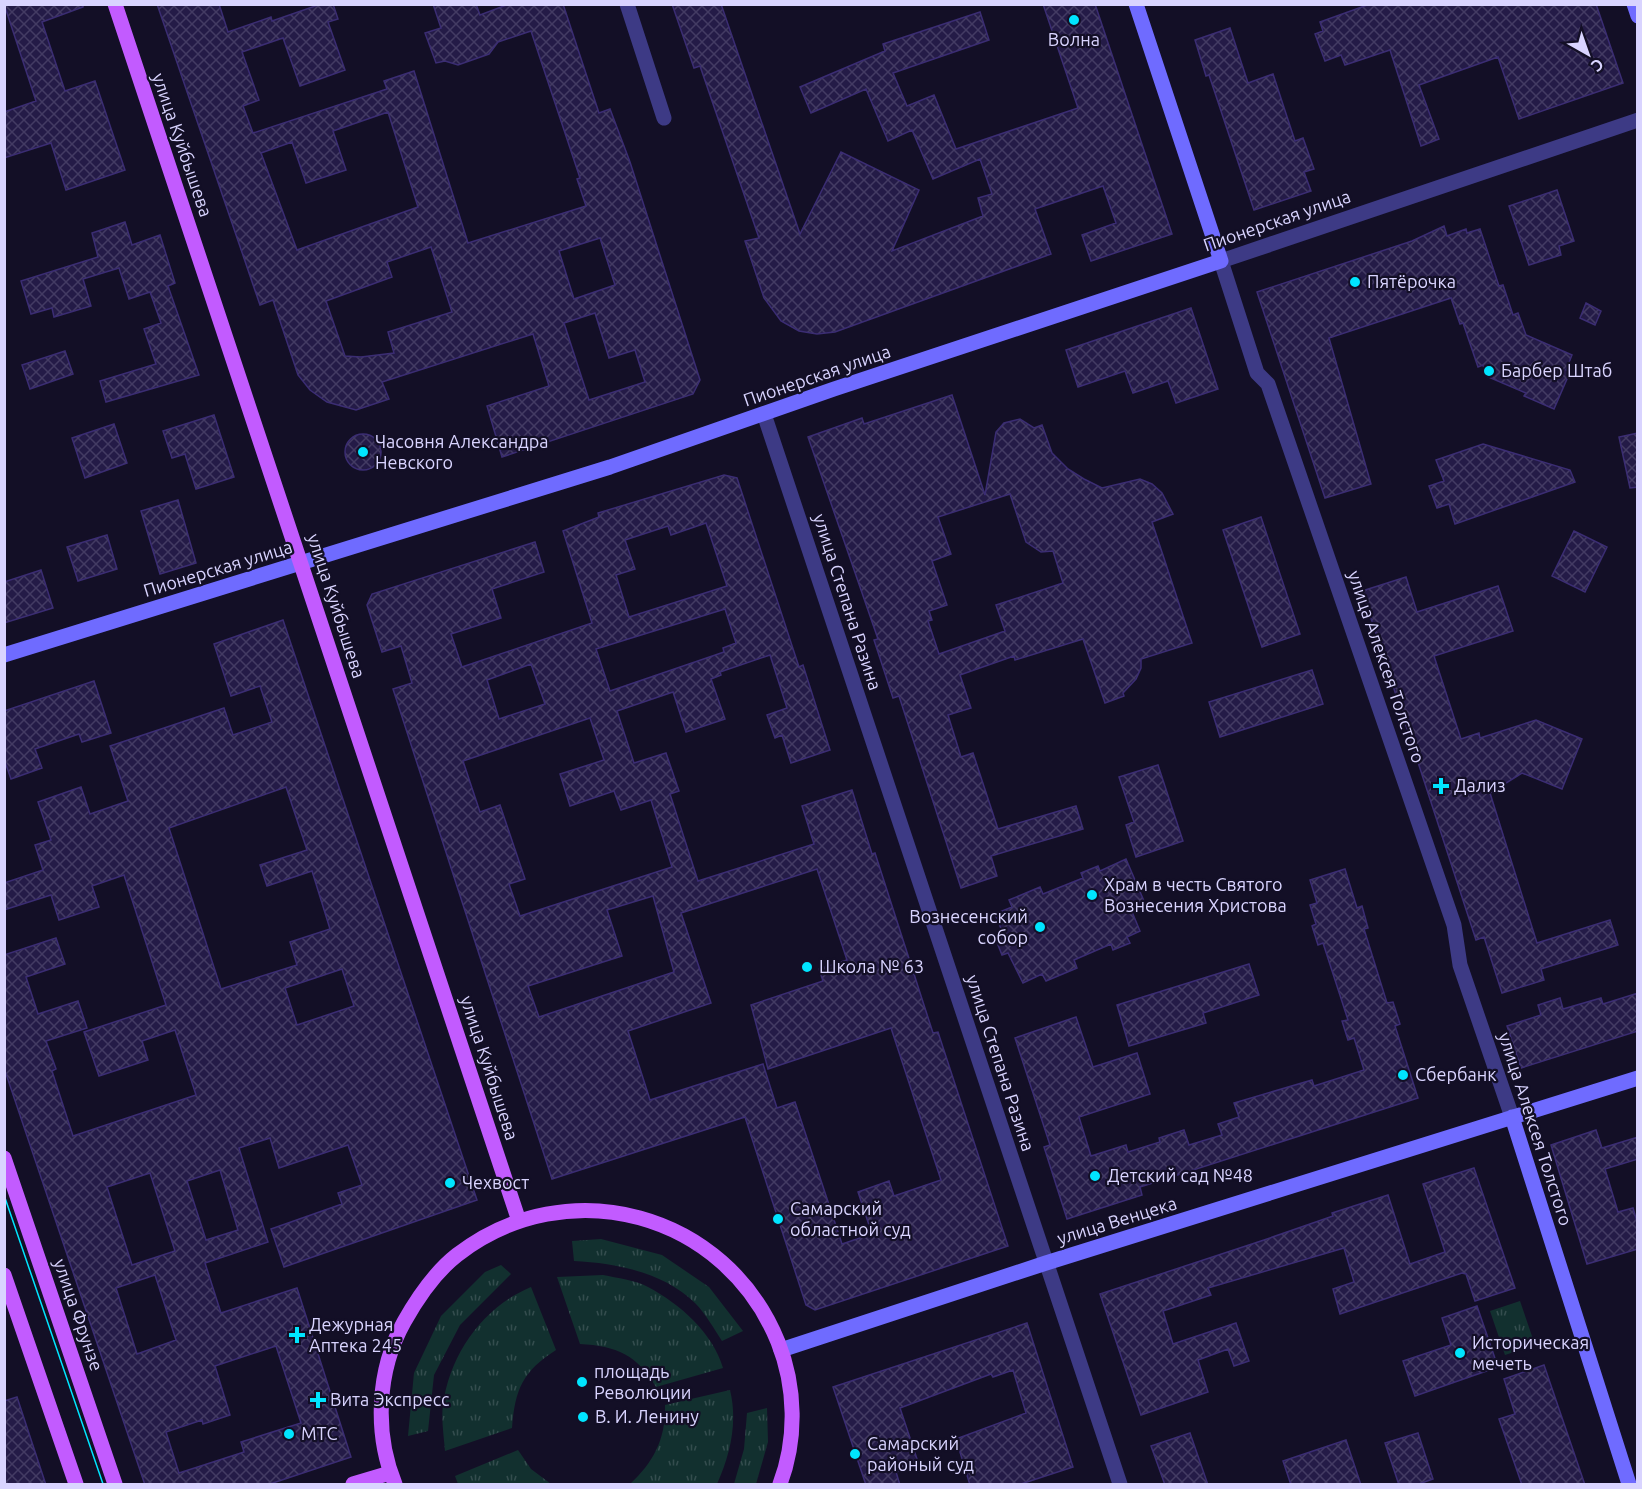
<svg xmlns="http://www.w3.org/2000/svg" width="1642" height="1489" font-family="Ubuntu,sans-serif">
<style>
.grass{fill:url(#grass-tufts)}
.building{fill:url(#building-cross-hatch);stroke:#3b2d73;stroke-width:1.5;fill-rule:evenodd}
.lines{fill:none;stroke-linecap:round;stroke-linejoin:round}
.street{stroke:#3d3a85;stroke-width:15}
.secondary{stroke:#6f6bff;stroke-width:15}
.primary{stroke:#c25bff;stroke-width:15}
.tram{stroke:#00e5ff;stroke-width:1.5}
.poi-dot{fill:#00e5ff;stroke:#130f26;stroke-width:2}
.labels{text-anchor:middle;stroke-width:4.5;stroke-linejoin:round;paint-order:stroke}
.poi-label{font-size:18px;fill:#d9d4ff;stroke:#130f26;text-anchor:start}
.street-label{font-size:18px;fill:#d9d4ff;stroke:#130f26}
</style>
<defs>
<pattern id="grass-tufts" width="24" height="20" patternUnits="userSpaceOnUse" patternTransform="scale(1.5)"><rect width="24" height="20" fill="#12302f"/><path d="M3 7l-1-3M5 7V3M7 7l1-3M15 17l-1-3M17 17v-4M19 17l1-3" fill="none" stroke="#344d4e"/></pattern>
<pattern id="building-cross-hatch" width="8" height="8" patternUnits="userSpaceOnUse" patternTransform="scale(1.5)"><rect width="8" height="8" fill="#241b47"/><path d="M0 0l8 8M0 8l8-8" fill="none" stroke="#433b63"/></pattern>
</defs>
<rect width="100%" height="100%" fill="#130f26"/>
<path class="grass" d="M601,1239L662,1255L709,1287L743,1331L722,1341C714,1329 706,1314 695,1303C665,1273 616,1263 574,1261L572,1241Z
M501,1265L511,1274L460,1325L434,1375L428,1431L408,1436L414,1373L441,1316L485,1272Z
M603,1275C617,1278 635,1280 648,1287C680,1304 713,1333 723,1368L656,1387C637,1355 617,1346 580,1344L557,1277Z
M531,1287L556,1350C523,1371 515,1389 512,1428L445,1451C444,1437 441,1419 443,1405C450,1354 483,1307 531,1287Z
M1520,1301L1535,1345L1505,1355L1490,1311Z
M730,1390C738,1423 730,1455 717,1484H630C654,1462 666,1438 665,1405Z
M767,1408L768,1442L756,1484H734L744,1449L747,1413Z
M518,1450L531,1469L551,1484H458L455,1476Z"/>
<path class="building" d="M4,4H83V7L42,22L65,91L95,81L125,170L66,190L51,143L4,158V112L36,101Z
M157,4H219L228,32L271,17L272,21L321,4H333L338,19L328,22L345,70L300,86L283,38L242,52L259,100L243,106L253,133L387,89L384,81L414,71L468,243L586,206L577,179L580,178L531,31L498,42L489,54L458,65L445,61L436,63L425,33L441,28L433,4H476L480,15L509,4H563L599,113L610,109L630,162L700,380L693,394L502,457L487,406L549,386L533,334L382,382L389,399L356,410L327,402L310,390L298,375L273,300L260,305ZM388,112L418,207L297,250L261,153L292,142L306,183L346,170L333,131ZM600,238L615,285L574,299L559,251ZM431,247L452,312L388,332L394,353L361,357L345,356L326,301L392,277L387,262ZM595,313L609,358L635,350L645,382L589,400L564,323Z
M672,4H721L800,234L841,152L919,190L892,251L983,216L978,198L992,194L980,159L933,179L912,130L888,141L866,89L811,113L800,87L885,51L883,44L980,12L989,40L893,73L907,106L934,95L956,149L1078,108L1043,4H1095L1172,234L1091,261L1082,235L1116,223L1103,186L1035,209L1051,254L835,332L817,334L799,331L781,321L764,298L745,241L759,238L700,66L694,68Z
M1370,4H1596L1623,83L1519,119L1498,57L1419,85L1439,139L1421,146L1390,50L1345,65L1341,55L1325,61L1315,34L1323,31L1320,22Z
M1230,28L1248,83L1273,74L1295,141L1303,138L1314,169L1304,172L1311,191L1254,210L1209,75L1206,76L1195,40Z
M1557,190L1574,241L1559,246L1561,255L1529,265L1509,206Z
M125,222L132,245L160,235L175,283L168,286L199,375L106,402L100,381L156,364L144,329L161,323L150,292L129,299L119,268L83,279L91,306L54,317L52,308L31,314L21,281L98,257L92,233Z
M1444,226L1447,236L1466,229L1467,233L1480,229L1499,286L1503,285L1513,315L1518,313L1526,335L1572,355L1566,370L1570,372L1554,409L1524,396L1526,393L1486,376L1483,365L1478,367L1463,323L1460,324L1451,298L1329,338L1371,484L1325,498L1257,292L1412,241Z
M1586,303L1601,311L1595,325L1580,318Z
M1191,308L1218,389L1176,403L1168,381L1133,393L1125,371L1078,387L1066,350Z
M65,351L73,374L30,389L22,365Z
M952,395L985,495L996,432L1004,423L1020,419L1034,428L1042,425L1052,453L1068,469L1084,479L1102,488L1140,479L1152,484L1162,493L1173,514L1152,522L1192,643L1141,659V668L1136,679L1123,693L1124,696L1105,703L1083,639L1015,660L1014,656L960,675L971,708L948,715L961,757L973,753L998,829L1076,806L1083,829L991,856L997,876L961,888L899,696L893,698L874,640L878,639L808,437L862,418L864,424ZM1010,494L1026,542L1041,552L1053,551L1063,583L996,605L1005,631L939,654L928,621L932,620L929,611L947,605L932,561L951,554L938,517Z
M214,415L234,477L196,489L185,454L172,458L163,431Z
M114,424L127,463L85,478L72,438Z
M1638,433V487L1630,488L1619,437Z
M345 452a18 18 0 1 1 36 0a18 18 0 1 1-36 0Z
M1483,444L1570,470L1575,482L1455,524L1449,504L1437,508L1429,486L1444,481L1436,460Z
M724,475L737,478L799,667L803,665L830,750L791,763L782,735L775,738L767,715L787,708L770,655L720,672L721,675L711,679L725,719L686,732L673,692L617,711L634,763L666,753L679,791L670,794L698,881L814,844L802,806L852,790L872,854L875,853L933,1033L938,1032L1008,1246L815,1310L806,1305L745,1117L552,1179L393,689L412,683L401,646L382,652L367,605L372,594L535,542L544,572L492,589L501,618L451,634L462,667L592,623L563,531L599,517L598,513ZM706,523L727,586L629,617L616,575L635,569L625,540L668,526L671,535ZM725,609L736,643L723,648L724,652L610,691L596,649ZM531,664L545,704L499,719L487,680ZM590,718L604,760L560,774L570,806L614,791L621,810L651,800L672,867L520,916L509,884L525,879L500,805L480,812L463,761ZM817,869L847,960L819,969L823,981L751,1005L768,1069L891,1028L941,1180L894,1196L889,1181L858,1192L872,1234L842,1244L795,1102L777,1108L763,1064L650,1100L628,1031L711,1003L681,913ZM653,896L674,972L539,1017L528,986L622,956L607,910Z
M178,500L196,563L160,574L141,511Z
M1261,517L1300,634L1262,647L1223,530Z
M1574,531L1607,547L1585,592L1552,576Z
M107,535L117,569L78,581L67,547Z
M41,570L53,608L4,623V582Z
M1406,577L1417,612L1498,586L1513,631L1434,656L1461,739L1479,733L1480,738L1536,720L1582,739L1562,789L1522,773L1490,793L1537,943L1610,920L1618,945L1541,969L1544,980L1502,993L1484,937L1476,940L1362,591Z
M283,620L477,1200L284,1267L271,1229L342,1204L338,1193L362,1185L348,1145L279,1168L270,1138L239,1148L268,1242L205,1263L221,1313L297,1288L351,1457L267,1485H145L4,1068V955L56,938L65,964L26,977L38,1014L78,1001L87,1028L46,1041L56,1069L52,1071L73,1136L196,1095L175,1030L142,1041L148,1060L99,1076L84,1032L166,1005L124,875L92,886L99,907L59,920L51,895L4,910V883L43,870L35,845L51,840L38,802L81,787L90,814L128,801L110,746L224,708L233,735L272,722L260,686L231,696L214,644ZM286,787L307,850L260,865L267,886L312,871L330,929L290,942L297,965L221,989L169,828ZM342,969L354,1006L297,1025L285,988ZM220,1170L238,1230L206,1240L187,1181ZM150,1173L175,1251L132,1265L107,1187ZM155,1275L176,1340L137,1354L116,1288ZM276,1346L301,1423L241,1442L244,1452L179,1473L166,1432L202,1420L203,1424L230,1415L215,1366Z
M1312,670L1323,704L1220,737L1209,702Z
M94,681L111,733L82,742L79,734L35,749L42,768L11,779L4,759V711Z
M1158,765L1183,841L1136,857L1126,825L1134,822L1119,777Z
M1126,859L1144,901L1130,907L1140,931L1127,937L1130,943L1113,950L1111,944L1074,960L1077,968L1046,981L1042,974L1023,983L1008,953L1002,955L996,940L1001,938L999,932L1002,931L995,914L1012,907L1009,900L1040,887L1043,894L1083,878L1081,873L1098,866L1100,871Z
M1345,869L1357,908L1362,906L1368,928L1364,929L1387,1003L1393,1002L1400,1024L1395,1026L1418,1098L1140,1187L1142,1195L1067,1219L1044,1147L1050,1145L1015,1038L1076,1017L1093,1067L1137,1053L1150,1094L1079,1117L1091,1156L1126,1145L1128,1152L1160,1142L1159,1138L1184,1130L1189,1145L1222,1135L1218,1124L1239,1117L1234,1103L1312,1080L1314,1086L1364,1070L1354,1038L1348,1040L1342,1021L1348,1020L1323,943L1318,945L1312,926L1316,924L1310,905L1317,903L1310,880Z
M1249,964L1259,995L1203,1013L1206,1023L1129,1046L1117,1005Z
M1638,993V1031L1521,1068L1507,1026L1541,1015L1538,1005L1560,998L1563,1009L1601,998L1603,1004Z
M1596,1130L1602,1148L1638,1137V1159L1605,1169L1618,1212L1633,1208L1638,1225V1249L1587,1264L1551,1145Z
M1474,1168L1515,1288L1475,1301L1466,1274L1462,1273L1340,1314L1333,1289L1354,1282L1344,1248L1208,1288L1211,1295L1163,1311L1173,1344L1236,1323L1249,1361L1234,1366L1228,1349L1198,1360L1208,1392L1141,1415L1100,1294L1264,1240L1333,1216L1332,1213L1388,1195L1410,1264L1445,1252L1423,1184Z
M1477,1306L1498,1367L1415,1396L1403,1361L1451,1345L1442,1318Z
M1027,1323L1073,1467L1018,1485H970L956,1439L1026,1413L1013,1370L993,1377L991,1374L900,1408L919,1465L896,1472L900,1485H866L833,1387Z
M1544,1365L1585,1485H1522L1499,1419L1515,1414L1504,1379Z
M17,1397L46,1485H4V1401Z
M1190,1433L1208,1485H1165L1151,1446Z
M1418,1433L1433,1479L1416,1485H1399L1385,1443Z
M1346,1440L1361,1485H1291L1283,1461Z"/>
<g class="lines">
<path class="street" d="M627,4L664,118
M764,414L1120,1484
M1512,1117L1460,965L1454,925L1268,384L1257,373L1221,261L1638,120"/>
<path class="secondary" d="M1634,4L1638,16
M4,655L610,467L834,389L1221,261L1136,4
M1512,1117L1629,1484
M781,1350L1046,1263L1638,1078"/>
<path class="primary" d="M115,4L519,1221
M4,1158L115,1484
M4,1275L76,1484
M353,1484L390,1473
M395,1484C374,1433 377,1370 404,1322C418,1297 434,1273 457,1255C568,1169 726,1213 778,1342C796,1387 797,1439 780,1484"/>
<path class="tram" d="M4,1195L103,1484"/>
</g>
<g class="poi-dot">
<circle cx="1074" cy="20" r="6"/>
<circle cx="1355" cy="282" r="6"/>
<circle cx="1489" cy="371" r="6"/>
<circle cx="363" cy="452" r="6"/>
<path d="M1438 777h6v6h6v6h-6v6h-6v-6h-6v-6h6z"/>
<circle cx="1092" cy="895" r="6"/>
<circle cx="1040" cy="927" r="6"/>
<circle cx="807" cy="967" r="6"/>
<circle cx="1403" cy="1075" r="6"/>
<circle cx="1095" cy="1176" r="6"/>
<circle cx="450" cy="1183" r="6"/>
<circle cx="778" cy="1219" r="6"/>
<path d="M294 1326h6v6h6v6h-6v6h-6v-6h-6v-6h6z"/>
<circle cx="1460" cy="1353" r="6"/>
<circle cx="582" cy="1382" r="6"/>
<path d="M315 1391h6v6h6v6h-6v6h-6v-6h-6v-6h6z"/>
<circle cx="583" cy="1417" r="6"/>
<circle cx="289" cy="1434" r="6"/>
<circle cx="855" cy="1454" r="6"/>
</g>
<g class="labels">
<g class="poi-label">
<text x="1074" y="46" text-anchor="middle">Волна</text>
<text x="1367" y="288">Пятёрочка</text>
<text x="1501" y="377">Барбер Штаб</text>
<text x="375" y="448">Часовня Александра<tspan x="375" dy="21">Невского</tspan></text>
<text x="1454" y="792">Дализ</text>
<text x="1104" y="891">Храм в честь Святого<tspan x="1104" dy="21">Вознесения Христова</tspan></text>
<text x="1028" y="923" text-anchor="end">Вознесенский<tspan x="1028" dy="21">собор</tspan></text>
<text x="819" y="973">Школа № 63</text>
<text x="1415" y="1081">Сбербанк</text>
<text x="1107" y="1182">Детский сад №48</text>
<text x="462" y="1189">Чехвост</text>
<text x="790" y="1215">Самарский<tspan x="790" dy="21">областной суд</tspan></text>
<text x="309" y="1331">Дежурная<tspan x="309" dy="21">Аптека 245</tspan></text>
<text x="1472" y="1349">Историческая<tspan x="1472" dy="21">мечеть</tspan></text>
<text x="594" y="1378">площадь<tspan x="594" dy="21">Революции</tspan></text>
<text x="330" y="1406">Вита Экспресс</text>
<text x="595" y="1423">В. И. Ленину</text>
<text x="301" y="1440">МТС</text>
<text x="867" y="1450">Самарский<tspan x="867" dy="21">районый суд</tspan></text>
</g>
<g class="street-label">
<text transform="translate(182 145) rotate(71)" y="6">улица Куйбышева</text>
<text transform="translate(1277 221) rotate(-19)" y="6">Пионерская улица</text>
<text transform="translate(817 376) rotate(-19)" y="6">Пионерская улица</text>
<text transform="translate(218 569) rotate(-17)" y="6">Пионерская улица</text>
<text transform="translate(847 602) rotate(72)" y="6">улица Степана Разина</text>
<text transform="translate(336 606) rotate(72)" y="6">улица Куйбышева</text>
<text transform="translate(1386 667) rotate(71)" y="6">улица Алексея Толстого</text>
<text transform="translate(1000 1063) rotate(72)" y="6">улица Степана Разина</text>
<text transform="translate(489 1068) rotate(72)" y="6">улица Куйбышева</text>
<text transform="translate(1535 1129) rotate(72)" y="6">улица Алексея Толстого</text>
<text transform="translate(1117 1221) rotate(-17)" y="6">улица Венцека</text>
<text transform="translate(78 1315) rotate(71)" y="6">улица Фрунзе</text>
</g>
</g>
<rect width="1642" height="1489" fill="none" stroke="#d9d4ff" stroke-width="12"/>
<g transform="translate(1588 54) rotate(140)" stroke="#130f26" stroke-width="4.5" paint-order="stroke">
<path d="M0-4.5L10 22L0 15L-10 22Z" fill="#d9d4ff"/>
<text y="-9" font-size="16" font-weight="bold" text-anchor="middle" fill="#d9d4ff">С</text>
</g>
</svg>
